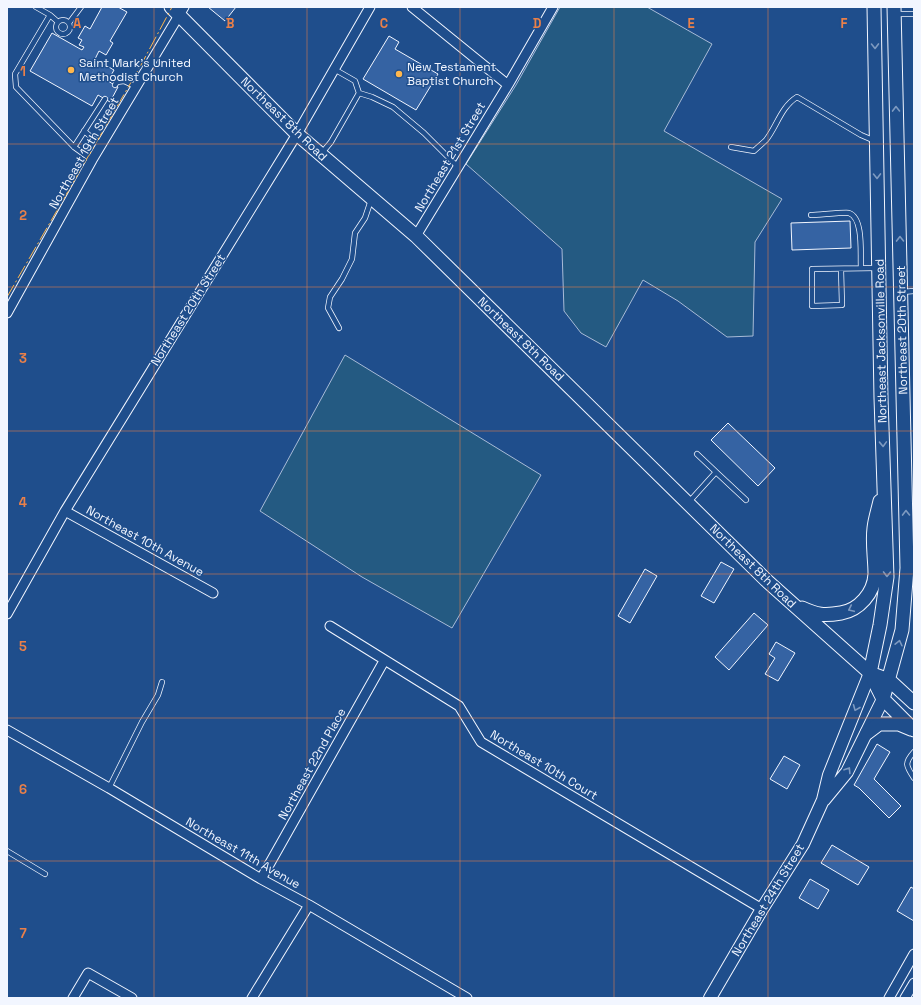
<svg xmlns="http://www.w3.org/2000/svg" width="921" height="1005" font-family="'Space Grotesk',sans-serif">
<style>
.green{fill:#245a82;stroke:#a8bbd7}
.building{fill:#3563a3;stroke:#f2f6ff}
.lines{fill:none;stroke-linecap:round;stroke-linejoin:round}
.service-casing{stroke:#f2f6ff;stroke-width:6}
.minor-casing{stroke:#f2f6ff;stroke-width:11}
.tertiary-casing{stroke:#f2f6ff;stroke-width:14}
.secondary-casing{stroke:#f2f6ff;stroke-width:15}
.service{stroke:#1f4e8c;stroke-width:4.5}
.minor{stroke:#1f4e8c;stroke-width:9}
.tertiary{stroke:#1f4e8c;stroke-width:12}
.secondary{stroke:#1f4e8c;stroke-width:13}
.power{stroke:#ffb74d;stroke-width:1;stroke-dasharray:14 3 2 3;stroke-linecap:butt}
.oneway{stroke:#7e9ac0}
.grid{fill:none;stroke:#ea8049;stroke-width:1;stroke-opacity:0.55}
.poi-dot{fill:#ffb74d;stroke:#1f4e8c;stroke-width:1.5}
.labels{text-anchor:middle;stroke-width:3;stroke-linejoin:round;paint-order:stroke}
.poi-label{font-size:12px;fill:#f2f6ff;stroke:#1f4e8c;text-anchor:start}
.street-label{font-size:12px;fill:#f2f6ff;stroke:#1f4e8c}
.grid-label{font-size:13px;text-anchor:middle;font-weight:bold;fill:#ea8049;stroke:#1f4e8c;stroke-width:3;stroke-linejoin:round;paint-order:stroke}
</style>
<rect width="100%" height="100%" fill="#1f4e8c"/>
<path class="green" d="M560,7H647L712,44L664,131L782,199L755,242L753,336L727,337L678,301L643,280L606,347L581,333L564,311L562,249L466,164L516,85Z
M345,355L541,475L452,628L362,577L260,511Z"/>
<path class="building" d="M102,7H118L127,12L110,41L113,43L106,55L99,51L95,59L114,70L108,81L118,87L110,102L98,95L92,106L30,71L52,33L82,50L84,47L79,45L82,40L78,38L85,26L90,29Z
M208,7H236L225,21Z
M389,36L399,42L395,49L438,74L416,110L363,79Z
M850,221L851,248L792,250L791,223Z
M728,423L775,468L758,486L711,440Z
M721,562L734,569L714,603L701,596Z
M645,569L657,576L630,623L618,616Z
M754,613L768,625L729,670L715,657Z
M776,642L795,653L778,681L765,674L775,658L769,654Z
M877,744L890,752L874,779L901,806L889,818L859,788L854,785Z
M784,756L800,765L787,789L770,779Z
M832,845L869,867L858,885L821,863Z
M810,879L829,890L818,909L799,898Z
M911,887L914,889V921L897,911Z"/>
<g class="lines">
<defs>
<path id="service" d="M36,7L50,15L58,22
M896,14H914
M50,15L15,74L16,87L74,147L92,160
M56 27a7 7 0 1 1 14 0a7 7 0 1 1-14 0Z
M69,23L81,7
M115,85L117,82L124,81L137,87
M359,93L372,97L393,107L424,133L458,167
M84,131L101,145
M74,147L105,99
M731,147L754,151C758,147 762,144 766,140C777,126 781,107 797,97L861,135L875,141
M321,154L331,142L359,93L355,81L334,69
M811,215C818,215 845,212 849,213C864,218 860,255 861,268
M841,269L842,305L812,306V269L877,268
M902,292L914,291
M339,328L328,308L330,297L342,279L352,259L355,233L365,218L371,200
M697,454L716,472
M688,503L716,472L746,500
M914,752C904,763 906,766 914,778
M109,788L142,722L158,695L162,682
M7,851L45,874"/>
<path id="minor" d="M412,7L508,85
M416,236L508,85L553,7
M7,313L92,160L184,7
M65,511L213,593
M7,614L65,511L297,134L370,7
M330,626L459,706L481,742L762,909
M7,730L109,788L261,879L309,905L467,998
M261,879L384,661
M73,998L88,973L132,998
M252,998L309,905
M889,998L914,954
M905,998L914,983"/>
<path id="tertiary" d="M824,800L847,772L883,699
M710,998L762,909L803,844L823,800L829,775L870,673"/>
<path id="secondary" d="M171,7L297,134L416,236L766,580L870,673L889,680L914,703
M802,608C817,615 824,616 841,613C859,610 874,593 875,574C875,559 872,543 874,528C875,519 878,510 880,501
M870,673L880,625L887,577L881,398L874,7
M870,673L883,699L914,730
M883,699L902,630L907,568L894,7
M867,733L879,724H899L911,729"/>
</defs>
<use href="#service" class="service-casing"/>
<use href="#minor" class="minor-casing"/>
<use href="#tertiary" class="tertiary-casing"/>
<use href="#secondary" class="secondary-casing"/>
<use href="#service" class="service"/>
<use href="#minor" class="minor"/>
<use href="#tertiary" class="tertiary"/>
<use href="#secondary" class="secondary"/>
<path class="power" d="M7,297L141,65L172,7"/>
</g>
<defs><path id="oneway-chevron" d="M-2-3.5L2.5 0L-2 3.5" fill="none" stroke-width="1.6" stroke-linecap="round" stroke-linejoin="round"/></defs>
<g class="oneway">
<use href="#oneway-chevron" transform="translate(875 46) rotate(89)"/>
<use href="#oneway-chevron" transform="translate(896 109) rotate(-91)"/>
<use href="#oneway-chevron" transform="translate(877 176) rotate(89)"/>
<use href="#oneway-chevron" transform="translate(900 239) rotate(-91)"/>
<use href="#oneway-chevron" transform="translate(883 444) rotate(88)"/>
<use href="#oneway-chevron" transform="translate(906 513) rotate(-91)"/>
<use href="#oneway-chevron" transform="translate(887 574) rotate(91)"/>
<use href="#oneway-chevron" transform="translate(851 609) rotate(155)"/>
<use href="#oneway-chevron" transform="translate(899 643) rotate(-77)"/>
<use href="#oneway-chevron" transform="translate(856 708) rotate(112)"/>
<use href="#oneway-chevron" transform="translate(848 770) rotate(-58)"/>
</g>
<path class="grid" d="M154,7V998M307,7V998M460,7V998M614,7V998M768,7V998M7,144H914M7,287H914M7,431H914M7,574H914M7,718H914M7,861H914"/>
<g class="poi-dot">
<circle cx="71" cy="70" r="4"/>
<circle cx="399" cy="74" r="4"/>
</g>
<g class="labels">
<g class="poi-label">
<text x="79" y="67">Saint Mark's United<tspan x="79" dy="14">Methodist Church</tspan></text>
<text x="407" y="71">New Testament<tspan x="407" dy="14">Baptist Church</tspan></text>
</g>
<g class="street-label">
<text transform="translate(284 119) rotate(44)" y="4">Northeast 8th Road</text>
<text transform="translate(84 153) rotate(-60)" y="4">Northeast 19th Street</text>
<text transform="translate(450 157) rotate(-59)" y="4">Northeast 21st Street</text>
<text transform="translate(188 310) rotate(-58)" y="4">Northeast 20th Street</text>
<text transform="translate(902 330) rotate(-91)" y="4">Northeast 20th Street</text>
<text transform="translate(521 339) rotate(44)" y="4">Northeast 8th Road</text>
<text transform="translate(881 341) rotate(-91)" y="4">Northeast Jacksonville Road</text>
<text transform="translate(145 541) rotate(29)" y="4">Northeast 10th Avenue</text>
<text transform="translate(753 566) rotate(44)" y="4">Northeast 8th Road</text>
<text transform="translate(312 764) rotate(-61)" y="4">Northeast 22nd Place</text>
<text transform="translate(544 765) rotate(31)" y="4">Northeast 10th Court</text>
<text transform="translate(243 853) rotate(30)" y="4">Northeast 11th Avenue</text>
<text transform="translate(768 900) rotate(-59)" y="4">Northeast 24th Street</text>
</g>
</g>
<g class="grid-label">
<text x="77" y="28">A</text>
<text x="230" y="28">B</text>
<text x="384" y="28">C</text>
<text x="537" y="28">D</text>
<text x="691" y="28">E</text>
<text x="844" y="28">F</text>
<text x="23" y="76">1</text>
<text x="23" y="220">2</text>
<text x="23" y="363">3</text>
<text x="23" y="507">4</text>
<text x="23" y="651">5</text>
<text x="23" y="794">6</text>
<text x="23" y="938">7</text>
</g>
<rect width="921" height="1005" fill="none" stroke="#f2f6ff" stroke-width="16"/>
</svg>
